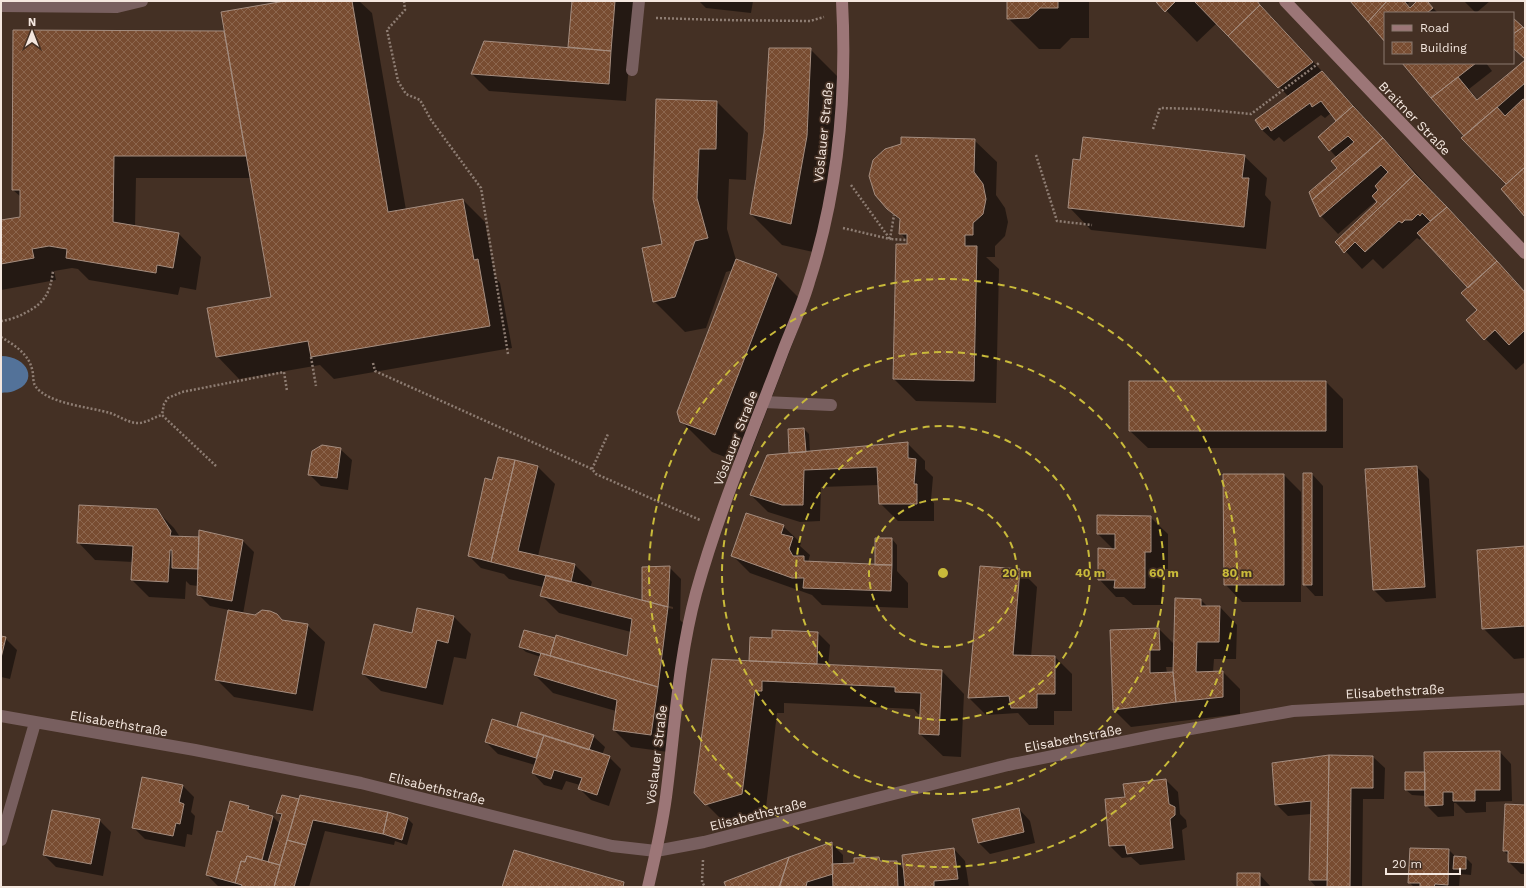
<svg xmlns="http://www.w3.org/2000/svg" width="1526" height="888" font-family="'Work Sans',sans-serif">
<style>
.water{fill:#537299}
.shadow{fill:#0007;fill-rule:evenodd}
.building{fill:url(#building-cross-hatch);stroke:#a58d7f}
.lines{fill:none;stroke-linecap:round;stroke-linejoin:round}
.path{stroke:#8e7d73;stroke-width:2.5;stroke-dasharray:2 2;stroke-linecap:butt}
.lane{stroke:#785f5f;stroke-width:12}
.street{stroke:#785f5f;stroke-width:12}
.secondary{stroke:#9c7677;stroke-width:12}
.ring{fill:none;stroke:#c9ba3a;stroke-width:2;stroke-dasharray:7 5}
.labels{text-anchor:middle;stroke-width:3.5;stroke-linejoin:round;paint-order:stroke}
.street-label{font-size:13px;fill:#f4e7df;stroke:#443024}
.centre{fill:#c9ba3a;stroke:#443024;stroke-width:2}
.ring-label{font-size:12px;text-anchor:middle;font-weight:bold;fill:#c9ba3a;stroke:#443024;stroke-width:3.5;stroke-linejoin:round;paint-order:stroke}
</style>
<defs>
<pattern id="building-cross-hatch" width="8" height="8" patternUnits="userSpaceOnUse"><rect width="8" height="8" fill="#784c31"/><path d="M0 0l8 8M0 8l8-8" fill="none" stroke="#8c664e"/></pattern>
</defs>
<rect width="100%" height="100%" fill="#443024"/>
<path class="water" d="M1,356C28,356 40,382 14,391C10,393 5,392 1,393Z"/>
<path class="shadow" d="M291,1H359L372,13L406,210L463,200L485,222L495,277L500,283L512,348L334,379L320,365L239,379L217,356L272,298L251,178H136L135,227L179,234L201,257L196,290L180,287L178,295L89,280L78,269L72,268L54,271L56,280L1,290V221L21,217V197L13,190L14,31L226,32Z
M573,1H634L626,101L489,91L472,74L569,48Z
M699,1H753L751,13L706,8Z
M1008,1H1089V38H1071L1060,49H1039L1008,18Z
M1157,1H1257L1525,291V362L1516,370L1467,320L1478,310L1469,288L1422,237L1420,240L1417,238L1383,269L1373,259L1362,269L1337,242L1379,202L1377,200L1338,234L1321,216L1338,168L1337,158L1319,137L1337,121L1331,113L1325,118L1321,115L1284,142L1279,137L1274,141L1262,130L1289,97L1217,23L1197,42Z
M1351,1H1408L1409,3L1407,4L1411,8L1419,1H1426L1438,13H1385V41Z
M1464,1H1490L1476,13Z
M810,49L841,80L822,254L782,245L751,214Z
M1525,62V215L1508,184L1463,138L1465,136L1404,63H1486L1492,71L1469,89L1478,100Z
M717,102L748,133L746,180L729,179L727,229L736,260L776,275L807,306L746,465L712,452L681,421L733,270L726,272L706,328L685,332L654,301L663,245L654,199Z
M974,140L997,162L996,195L1005,208L1008,222L1005,236L995,246V257H986L999,269L996,403L916,401L894,379L908,241L900,233L901,222L888,208Z
M1244,156L1267,178L1265,195L1271,202L1266,249L1091,230L1069,207L1081,161Z
M1326,382L1343,399V448H1148L1130,431Z
M804,429L809,434L810,452L907,443L925,461V469L933,477L931,500L934,503V521H898L880,503L879,485L821,487L820,521L800,522L768,512L751,495L790,454Z
M340,449L352,460L348,490L321,486L310,475Z
M538,467L555,484L538,556L575,565L592,582L590,588L645,602L643,600L669,567L681,579L680,620L685,625L668,752L631,747L614,730L616,711L553,693L535,675L541,657L526,652L520,647L554,639L628,657L631,632L559,613L541,595L543,587L509,579L504,574L481,568L469,556L493,481ZM653,602L673,607V609L653,604Z
M1417,467L1429,479L1436,598L1386,602L1374,590L1366,469Z
M1312,474L1323,486V596H1315L1304,584Z
M1284,475L1301,492V602H1242L1225,584Z
M156,510L174,528L180,537L243,541L254,552L243,614L307,625L325,642L313,711L234,697L216,679L229,610L210,606L198,594V586L190,585L186,581L185,599L149,597L132,580L133,562L95,560L78,542Z
M1150,517L1168,534V569H1162V605H1133L1124,597H1116L1099,579L1114,550L1098,534Z
M783,526L801,543L800,546L810,555L808,562L876,565L892,539L897,545V571L908,583V608L822,605L812,595L750,573L732,555Z
M1525,547V658L1514,659L1483,628Z
M1020,570L1037,587L1031,657H1055L1072,674V711H1054V725H1029L1018,713L986,715L969,698Z
M1176,599L1201,600L1208,607H1220L1237,625L1236,659H1214L1213,672H1223L1240,689V714L1131,727L1114,710L1111,631L1159,629L1175,645ZM1166,667H1175L1174,673H1167Z
M454,617L471,634L466,659L454,657L443,705L381,691L363,674L413,634Z
M818,633L830,645L828,666L942,671L964,694L961,757L943,756L920,734L921,714H918L914,709L784,703V713H777L765,816L729,827L695,793L750,662L773,639Z
M1,637L5,638L17,650L10,679L1,677Z
M517,728L593,736L605,747L602,755L609,757L621,769L609,806L591,800L579,788L580,785L566,781L562,790L544,785L533,773L535,765L498,754L486,742Z
M1500,752L1511,764L1512,801L1486,802V812L1466,813L1456,803H1454V816L1438,817L1426,805V796L1412,795L1406,790L1426,773Z
M1329,756L1373,757L1385,768L1384,799H1363L1362,887H1316L1310,880L1311,814L1288,816L1276,804L1273,764Z
M1166,780L1178,792L1180,814L1186,820L1187,827L1182,830L1185,860L1140,865L1131,857L1122,858L1110,846L1106,800L1127,798Z
M183,786L194,797L191,812L195,816L192,835L187,834L185,847L145,839L134,828Z
M299,801L408,819L413,824L407,845L395,841L394,845L325,831L309,887H219L207,875L222,833L248,806L253,812L273,817L280,824L282,817L277,813Z
M1525,806V874H1521L1509,862V856L1504,851Z
M1019,809L1030,821L1035,843L990,854L979,843Z
M99,820L111,832L103,876L56,867L44,855Z
M831,843L843,855V864H855L879,858L883,862H896L905,870L954,849L965,861L969,887H727Z
M1449,850L1456,857L1466,858L1472,864L1471,875L1460,874L1459,887H1414L1409,882Z
M1259,874L1271,887H1238Z"/>
<path class="building" d="M285,1H352L388,212L463,199L474,260L478,259L490,326L311,357L308,341L216,357L207,308L271,297L221,12Z
M572,1H615L611,51L568,47Z
M1007,1H1058V8H1040L1029,18L1007,19Z
M1157,1H1176L1165,12L1156,2Z
M1194,1H1257L1260,5L1228,36Z
M1350,1H1387L1368,22Z
M1387,1H1404L1410,8L1417,1H1427L1433,8L1427,13H1385V42L1368,22Z
M1260,5L1313,62L1278,88L1228,36Z
M1513,18L1523,27L1513,34Z
M1523,27L1525,29V59L1513,48V34Z
M13,30L224,31L246,156H114L113,222L179,233L173,268L157,265L156,273L66,258L67,249L49,246L32,249L34,258L1,264V220L20,217V190H12Z
M484,41L611,51L609,84L471,74Z
M769,48H811L807,136L791,224L750,214L764,133Z
M1525,60V83L1464,136L1431,98L1458,77L1477,100Z
M1402,63H1476L1431,98Z
M1322,71L1353,106L1336,121L1321,101L1312,107L1310,103L1271,131L1268,126L1262,130L1255,120Z
M656,99L717,101L716,149H699L697,198L708,238L695,241L675,297L653,302L642,248L662,244L653,199Z
M1523,99L1525,100V167L1506,184L1461,138L1497,107L1505,116Z
M1353,106L1383,138L1312,200L1309,192L1337,168L1331,161L1354,142L1348,136L1329,151L1318,137Z
M901,137L975,139L974,172L983,184L986,199L983,214L973,223V235H965V246H977L974,381L893,379L896,244H907V234H899L900,219L887,209L875,195L869,176L873,160L885,149L901,144Z
M1083,137L1245,155L1242,178H1249L1244,227L1068,208L1073,159L1080,160Z
M1383,138L1415,174L1339,246L1335,242L1377,202L1372,196L1378,190L1375,186L1388,172L1381,165L1320,217L1312,200Z
M1525,167V217L1501,189Z
M1415,174L1447,207L1430,221L1422,213L1420,216L1418,214L1412,220H1405L1402,223L1399,221L1365,252L1355,242L1344,253L1339,246Z
M1447,207L1497,261L1468,288L1417,233Z
M736,259L777,274L715,435L680,422L677,412Z
M1497,261L1525,292V330L1509,345L1495,330L1484,340L1466,320L1477,310L1461,293Z
M1129,381H1326V431H1129Z
M804,428L806,452L789,453L788,429Z
M908,442V458L916,459L914,484H917V504H879L877,467L804,470L803,505H782L750,495L767,455Z
M322,445L341,448L337,478L308,475L312,451Z
M498,457L515,460L491,562L468,556L485,478L492,480Z
M515,460L538,466L518,551L575,564L571,582L491,562Z
M1417,466L1425,587L1373,590L1365,469Z
M1303,473H1312V585H1303Z
M1223,474H1284V585H1224Z
M79,505L157,509L171,531L170,536L199,537L198,569L172,568V550H170L168,582L131,580L133,546L77,543Z
M746,513L784,525L781,534L793,537L789,549L793,556H804V561L892,565L891,591L803,588L804,578H792L731,556Z
M1097,515L1151,516V552H1145V588H1114L1115,580H1098V548L1115,549V534H1097Z
M199,530L243,540L232,601L197,595Z
M875,538H892V565H875Z
M1525,546V626L1482,629L1477,550Z
M670,566L668,607L642,600V567Z
M980,566L1020,569L1013,655L1055,656V694H1037V708H1011L1009,696L968,698Z
M546,575L668,607L658,687L550,656L556,635L627,656L632,619L540,596Z
M1175,598L1201,599V606H1220L1219,642H1197L1196,672L1223,671V697L1176,702L1173,672Z
M417,608L454,616L448,643L437,640L426,688L362,674L374,624L412,633Z
M228,610L255,615L262,610L270,611L277,614L282,620L308,624L296,694L215,680Z
M1159,628L1160,650H1150V673L1173,672L1176,702L1113,710L1110,630Z
M524,630L555,638L550,656L519,647Z
M772,630L818,632L817,664L749,661L750,637L772,638Z
M1,636L6,637L1,658Z
M541,653L658,687L651,735L613,730L617,700L534,675Z
M712,659L942,670L939,735L919,734L921,693L895,692V687L762,681V691H755L742,794L705,805L694,793Z
M521,712L594,735L589,750L517,727Z
M492,719L544,735L536,758L485,742Z
M544,735L610,756L597,795L578,789L582,778L554,770L551,779L532,773Z
M1500,751V790H1475V801H1453V792H1443V805L1425,806L1424,752Z
M1329,755L1327,880H1309L1311,801L1275,805L1272,763Z
M1329,755L1373,756V788H1351L1350,887H1327Z
M1405,772H1425V790H1405Z
M142,777L183,785L179,802L184,804L180,824L176,823L173,836L132,828Z
M1166,779L1169,804L1175,807V815L1170,819L1173,848L1127,854L1125,845L1109,846L1105,799L1125,797L1123,784Z
M282,795L299,799L280,865L268,862L282,814L276,813Z
M300,795L388,812L383,834L313,820L306,845L287,840Z
M230,801L249,806L248,809L273,816L262,860L247,856L245,862L241,861L235,883L206,875L217,831L222,832Z
M1505,804L1525,805V863L1508,862V851H1503Z
M1019,808L1024,832L978,843L972,819Z
M52,810L100,819L91,864L43,855Z
M388,812L408,818L402,840L383,834Z
M287,840L306,845L294,887H274Z
M832,842L833,874L807,882L806,887H779L789,857Z
M954,848L958,879L934,881V887H905L902,855Z
M1410,848L1449,849L1448,885L1435,884L1434,887H1420V883H1408Z
M514,850L624,882L623,887H502Z
M247,856L280,865L274,887H241L242,885L235,883L241,861L245,862Z
M1454,856L1466,857V869H1453Z
M789,857L780,886L777,887H726L724,882Z
M879,857L880,861H897L898,887H833L832,864L854,863V858Z
M1237,873H1260V887H1237Z"/>
<g class="lines">
<path class="path" d="M404,1L405,10L387,30L398,81L406,94L420,100L431,120L481,188L508,354
M656,18L720,20L810,21L824,17
M1153,129L1160,108L1199,109L1251,114L1319,63
M1036,155L1057,221L1092,225
M851,185L890,239L907,240
M843,228L890,239L894,215
M1,321C9,320 18,317 25,313C45,303 50,293 53,271
M1,337C14,345 28,353 32,369C34,375 32,382 36,387C49,404 90,407 110,413C119,416 127,422 136,423C145,424 154,417 162,415
M311,357L316,386
M373,363L375,371L592,469L596,474L700,520
M216,466L162,415L164,404L168,398L182,392L284,372L287,391
M592,469L608,434
M703,860L702,882L705,887"/>
<path class="lane" d="M1,6L117,7L142,1
M764,402L831,405"/>
<path class="street" d="M632,70L639,1
M1,716L195,750L361,783L612,846L656,851L704,842L1008,765L1162,734L1293,711L1525,699
M1,840L35,723"/>
<path class="secondary" d="M1285,1L1525,253
M648,887C655,857 662,827 666,797C675,728 678,660 696,593C719,510 753,431 783,351C792,328 802,306 809,282C838,192 847,95 842,1"/>
</g>
<g class="ring">
<circle cx="943" cy="573" r="74"/>
<circle cx="943" cy="573" r="147"/>
<circle cx="943" cy="573" r="221"/>
<circle cx="943" cy="573" r="294"/>
</g>
<g class="labels">
<g class="street-label">
<text transform="translate(1415 118) rotate(46)" y="5">Braitner Straße</text>
<text transform="translate(823 132) rotate(-84)" y="5">Vöslauer Straße</text>
<text transform="translate(735 438) rotate(-69)" y="5">Vöslauer Straße</text>
<text transform="translate(1395 691) rotate(-3)" y="5">Elisabethstraße</text>
<text transform="translate(119 723) rotate(10)" y="5">Elisabethstraße</text>
<text transform="translate(1073 738) rotate(-11)" y="5">Elisabethstraße</text>
<text transform="translate(656 755) rotate(-83)" y="5">Vöslauer Straße</text>
<text transform="translate(437 788) rotate(14)" y="5">Elisabethstraße</text>
<text transform="translate(758 814) rotate(-14)" y="5">Elisabethstraße</text>
</g>
</g>
<circle cx="943" cy="573" r="6" class="centre"/>
<g class="ring-label">
<text x="1017" y="577">20 m</text>
<text x="1090" y="577">40 m</text>
<text x="1164" y="577">60 m</text>
<text x="1237" y="577">80 m</text>
</g>
<rect width="1526" height="888" fill="none" stroke="#f4e7df" stroke-width="4"/>
<rect x="1384" y="12" width="130" height="52" fill="#443024" stroke="#8a796f"/>
<rect x="1392" y="25" width="20" height="6" fill="#9c7677" stroke="#8a796f"/>
<text x="1420" y="32" font-size="12" fill="#f4e7df">Road</text>
<rect x="1392" y="42" width="20" height="12" fill="url(#building-cross-hatch)" stroke="#8a796f"/>
<text x="1420" y="52" font-size="12" fill="#f4e7df">Building</text>
<g transform="translate(32 32)" stroke="#443024" stroke-width="3" paint-order="stroke">
<path d="M0-3L7 15L0 10L-7 15Z" fill="#f4e7df"/>
<text y="-6" font-size="11" font-weight="bold" text-anchor="middle" fill="#f4e7df">N</text>
</g>
<path d="M1386 868v6h74v-6" fill="none" stroke="#f4e7df" stroke-width="2"/>
<text x="1392" y="868" font-size="12" fill="#f4e7df" stroke="#443024" stroke-width="3" paint-order="stroke">20 m</text>
</svg>
